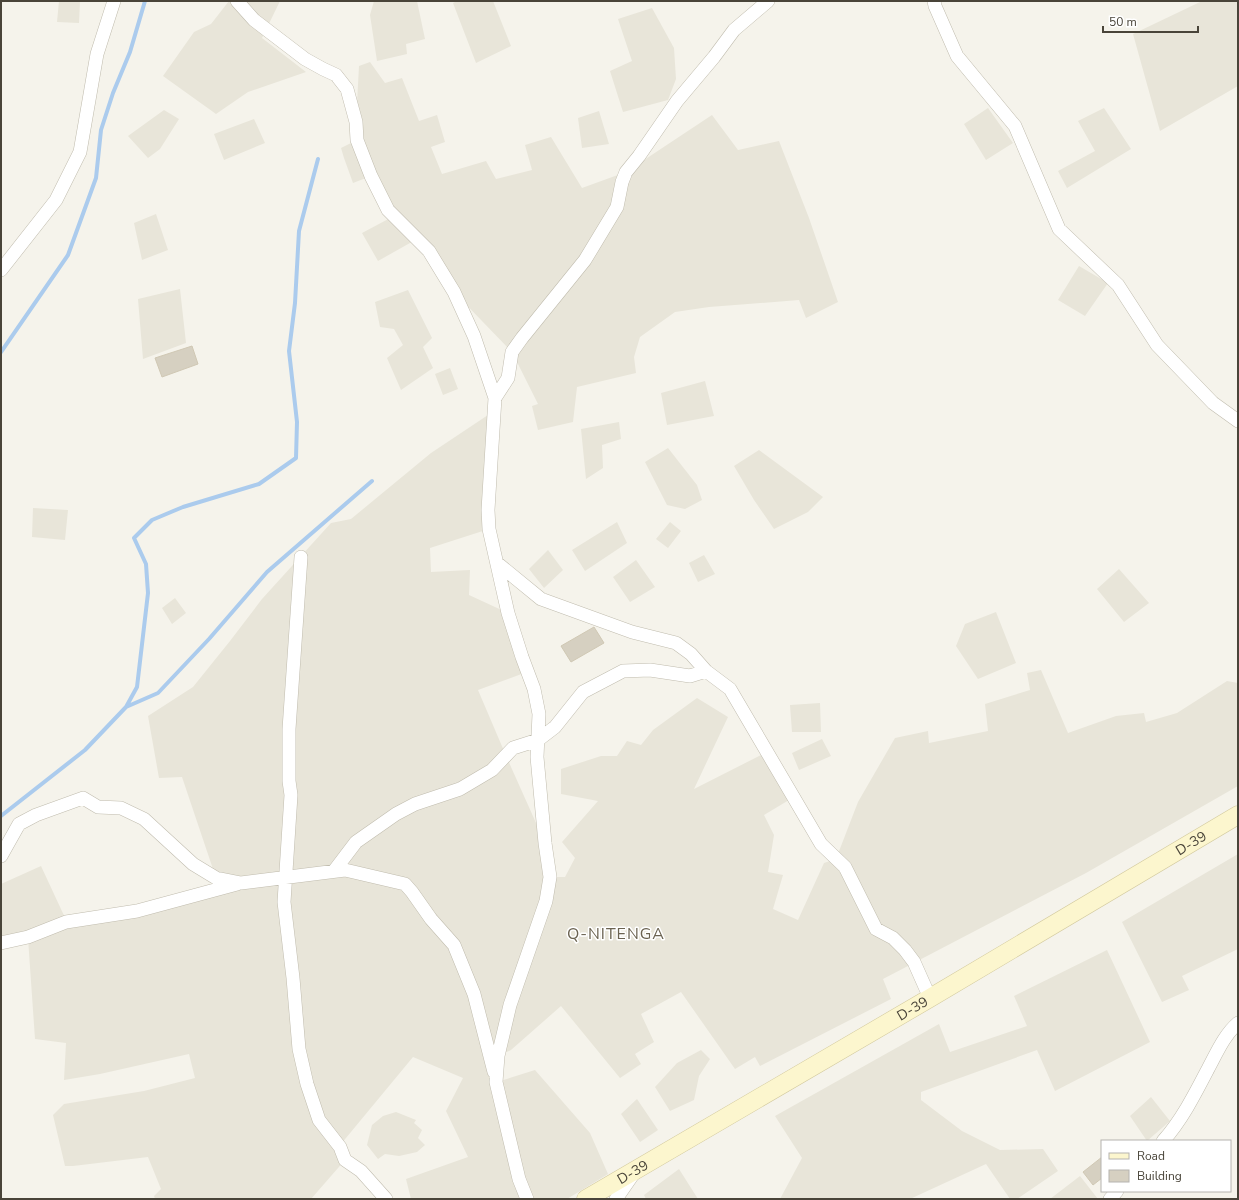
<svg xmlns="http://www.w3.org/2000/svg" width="1239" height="1200" font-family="'Nunito Sans',sans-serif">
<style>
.residential{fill:#e8e5d9}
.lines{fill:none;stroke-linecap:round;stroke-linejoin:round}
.stream{stroke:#abcbed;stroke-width:4}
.building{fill:#d6d0c1;stroke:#d0c8b4}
.minor-casing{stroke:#c0bcae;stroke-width:14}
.secondary-casing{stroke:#d2c99d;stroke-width:19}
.minor{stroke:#fff;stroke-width:13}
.secondary{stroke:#fcf6ce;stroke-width:18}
.labels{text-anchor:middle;stroke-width:3;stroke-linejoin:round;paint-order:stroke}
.street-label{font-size:14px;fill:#494439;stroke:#fff}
.quarter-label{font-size:16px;letter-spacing:1px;fill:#6b6351;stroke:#fff}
</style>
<rect width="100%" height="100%" fill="#f5f3eb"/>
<path class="residential" d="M59,1H80L79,23L57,22Z
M229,1H280L262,38L306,72L248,92L216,114L163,76L194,32L211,24Z
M374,1H417L425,39L406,44L407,54L377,61L370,15Z
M457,1H493L511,46L476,63L453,3Z
M1200,1H1238V86L1160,131L1133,34L1200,2Z
M652,8L674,48L676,79L668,100L623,112L610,71L632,61L618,19Z
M370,62L385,83L402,78L419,121L437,115L445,142L431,147L442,174L486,161L496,179L532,170L525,145L551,137L582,188L626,172L712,115L738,150L779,141L809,218L838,302L806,318L799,300L709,307L675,312L640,337L634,357L636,373L577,387L573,422L538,430L532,406L538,404L512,352L454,292L417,239L378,261L362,233L394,216L371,176L353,183L344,158L341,148L357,140L356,122L359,66Z
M988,108L1013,143L986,160L964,124Z
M1104,108L1131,149L1067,188L1058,171L1095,151L1078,121Z
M164,110L179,119L160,149L148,158L128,136Z
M599,111L609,144L582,148L578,118Z
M254,119L265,143L224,160L214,134Z
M156,214L168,250L142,260L134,223Z
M1079,266L1108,283L1085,316L1058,300Z
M180,289L186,343L143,359L138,299Z
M408,290L432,338L423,347L433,368L401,390L387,358L403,345L394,329L380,327L375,302Z
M450,368L458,389L443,395L435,374Z
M705,381L714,416L667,425L661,393Z
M494,411L489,529L430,548L431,572L470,570L469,595L508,613L527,672L478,690L507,758L545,843L550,877H565L575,858L562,842L598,801L561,794V769L601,756H617L627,741L641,745L653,730L697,698L728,717L694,789L767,752L794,797L764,815L774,835L768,872L783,875L773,909L798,920L824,863L836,859L858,802L895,738L928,731L929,743L988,731L985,704L1030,690L1027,673L1041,670L1068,733L1116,716L1144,713L1146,722L1177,713L1227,681L1238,683V786L1086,873L883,979L891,999L760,1066L755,1057L735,1069L681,992L641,1014L654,1042L635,1054L641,1064L620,1078L561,1006L511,1050L498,1056L497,1082L535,1070L590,1133L608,1174L567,1199H431L430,1198L411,1199L406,1179L468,1157L446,1111L463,1078L413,1057L341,1144L345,1160L311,1199H155L154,1196L161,1189L148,1157L73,1166H65L53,1115L64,1104L144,1091L195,1078L189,1054L100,1074L64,1080L66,1043L35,1039L28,938L1,943V884L41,866L67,922L216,889V878L182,777L159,778L148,716L193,687L230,641L262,599L331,523L351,519L431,453Z
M619,422L621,439L602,445L603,468L586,479L581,429Z
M668,448L697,485L702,500L685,509L667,505L645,462Z
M759,450L823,497L808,512L774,529L754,500L734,466Z
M33,508L68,510L65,540L32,537Z
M617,522L627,543L585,571L572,550Z
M670,522L681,531L668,548L656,539Z
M548,550L563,570L544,588L529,569Z
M704,555L715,574L698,582L689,563Z
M636,560L655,587L630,602L613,577Z
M1119,569L1149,603L1124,622L1097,589Z
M175,598L186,613L172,624L162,608Z
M996,612L1016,663L978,679L956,646L965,624Z
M820,703L821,732H792L790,705Z
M822,739L831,756L799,770L792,753Z
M1238,854V949L1182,976L1189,990L1162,1002L1122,922Z
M1107,950L1150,1042L1055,1091L1037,1050L921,1092V1100L962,1131L1000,1150L1043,1149L1058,1171L1017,1199H1010L986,1164L910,1199H780L802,1158L775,1116L939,1024L950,1052L1027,1026L1014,996Z
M701,1050L710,1059L699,1076L694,1100L670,1111L655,1087L677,1063Z
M1151,1097L1170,1121L1147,1141L1130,1116Z
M637,1099L658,1130L640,1142L621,1114Z
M396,1112L416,1120L414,1123L422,1130L418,1138L425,1145L417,1152L399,1156L385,1154L378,1159L367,1145L372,1125L383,1116Z
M679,1169L698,1199H646L644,1195Z
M1080,1176L1098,1199H1050Z"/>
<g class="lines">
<path class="stream" d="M1,352L68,255L96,178L101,130L113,93L130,52L145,1
M126,707L158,693L209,639L267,572L372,481
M1,816L85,750L126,707L137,687L148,593L146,564L134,538L152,520L183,507L259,484L296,458L297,422L289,351L295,303L299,231L318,159"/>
</g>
<path class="building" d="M192,346L198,364L162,377L155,358Z
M594,627L604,643L571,662L561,646Z
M1102,1157V1178L1093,1185L1083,1172Z"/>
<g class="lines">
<defs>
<path id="minor" d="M237,1L254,20L305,59L323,69L336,75L347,89L356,122L357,140L371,176L388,210L429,251L454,292L474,336L495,398
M934,1L935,6L957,56L1015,126L1059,229L1118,285L1157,345L1213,403L1238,421
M1,270L56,200L80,152L97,54L114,1
M301,557L289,729V781L291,795L284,902L293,978L299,1049L307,1084L319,1120L340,1147L345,1160L361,1171L386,1199
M497,563L541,599L632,632L676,643L691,654L706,671L730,689L821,844L845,867L876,929L893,938L905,950L914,962L930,998
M1,856L19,824L36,815L83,798L98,807L121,808L144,819L193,864L216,878L241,883L345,870L405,884L412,892L431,919L454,945L474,994L494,1072
M334,871L356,842L396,814L415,804L460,789L492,770L513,748L538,740L555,727L583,692L623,671L650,670L690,676L706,671
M1,943L28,937L66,922L137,911L237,884
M1163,1141C1182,1120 1196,1092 1209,1067C1217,1052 1225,1034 1238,1023
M527,1199L519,1179L496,1082L498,1056L510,1005L546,901L550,877L545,843L537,757L539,714L534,689L522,657L508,613L489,529L488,510L495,398L508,378L512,352L522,338L585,260L617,207L622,182L626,172L639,156L677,101L714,57L734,30L768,1
M616,1199L634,1173
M1110,1199L1117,1191"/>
<g id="secondary">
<path id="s1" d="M586,1199L930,998L1238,815"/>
</g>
</defs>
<use href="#minor" class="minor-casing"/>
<use href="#secondary" class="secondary-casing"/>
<use href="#minor" class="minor"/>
<use href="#secondary" class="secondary"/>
</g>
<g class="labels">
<g class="street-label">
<text dy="5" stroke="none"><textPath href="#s1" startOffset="702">D-39</textPath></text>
<text dy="5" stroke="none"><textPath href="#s1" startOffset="378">D-39</textPath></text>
<text dy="5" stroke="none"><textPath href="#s1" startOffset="54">D-39</textPath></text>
</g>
<g class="quarter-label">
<text x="616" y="939">Q-NITENGA</text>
</g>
</g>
<rect width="1239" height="1200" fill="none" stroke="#494439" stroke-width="4"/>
<rect x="1101" y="1140" width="130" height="52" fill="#ffffff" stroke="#b6b4b0"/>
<rect x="1109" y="1153" width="20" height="6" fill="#fcf6ce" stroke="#b6b4b0"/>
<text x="1137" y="1160" font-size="12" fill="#494439">Road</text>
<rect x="1109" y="1170" width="20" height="12" fill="#d6d0c1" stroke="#b6b4b0"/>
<text x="1137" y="1180" font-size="12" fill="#494439">Building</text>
<path d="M1103 26v6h95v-6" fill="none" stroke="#494439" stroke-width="2"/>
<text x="1109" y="26" font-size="12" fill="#494439" stroke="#ffffff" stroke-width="3" paint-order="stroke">50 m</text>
</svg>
